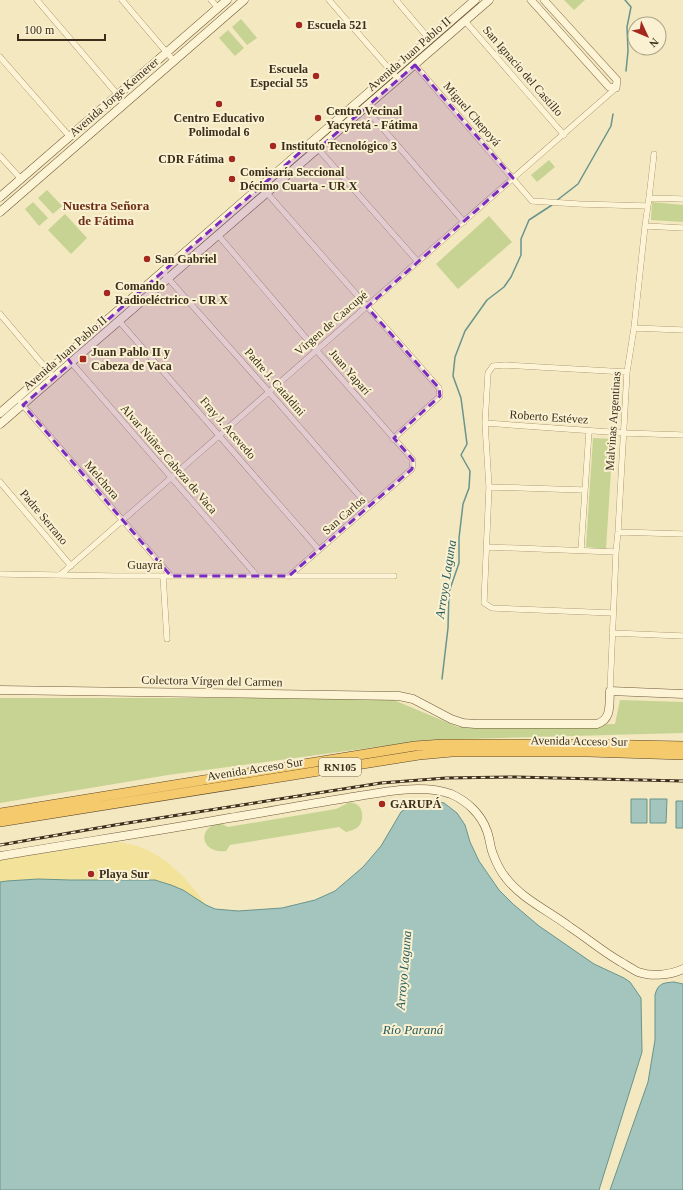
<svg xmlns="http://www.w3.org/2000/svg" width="683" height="1190" font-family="Georgia,serif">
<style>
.green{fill:#c6d393}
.sand{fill:#f2e29a}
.water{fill:#a3c5bd;stroke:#69948d}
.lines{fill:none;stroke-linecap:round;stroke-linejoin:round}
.stream{stroke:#69948d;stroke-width:1.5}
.minor-casing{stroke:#8f7856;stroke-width:6}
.tertiary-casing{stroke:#8f7856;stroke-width:8}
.secondary-casing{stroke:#705939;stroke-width:9}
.trunk-casing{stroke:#5c452a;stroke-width:10}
.minor{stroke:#fdf4d5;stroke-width:5.5}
.tertiary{stroke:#fdf4d5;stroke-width:7}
.secondary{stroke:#fdf4d5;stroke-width:8}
.trunk{stroke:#f4ca6d;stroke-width:9}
.rail-casing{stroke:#3c2e1c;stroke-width:3}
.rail{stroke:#f9f1d1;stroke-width:1.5;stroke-dasharray:4.5;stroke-linecap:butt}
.marked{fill:#7b2cbf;fill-opacity:0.2;stroke:#7b2cbf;stroke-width:3;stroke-dasharray:8 5;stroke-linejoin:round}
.poi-dot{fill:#a5281e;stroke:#f9f1d1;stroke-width:1.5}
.labels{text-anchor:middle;stroke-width:4;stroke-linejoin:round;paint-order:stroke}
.shield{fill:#f9f1d1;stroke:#756852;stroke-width:1}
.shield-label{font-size:11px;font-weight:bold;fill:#3c2e1c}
.poi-label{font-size:12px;font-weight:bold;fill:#3c2e1c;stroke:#f9f1d1;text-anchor:start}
.street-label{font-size:12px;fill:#3c2e1c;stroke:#f9f1d1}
.neighbourhood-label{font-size:13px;font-weight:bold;fill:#6e2f16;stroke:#f9f1d1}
.water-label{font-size:13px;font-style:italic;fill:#295d5e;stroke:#f9f1d1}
</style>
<rect width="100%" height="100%" fill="#f3e8c0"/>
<path class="green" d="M564,0H585L574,10Z
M241,19L257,38L247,45L232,27Z
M228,30L244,48L235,56L219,38Z
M549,160L555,167L537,182L531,175Z
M47,190L62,206L53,214L38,198Z
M33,202L48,218L39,226L25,209Z
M652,202L683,205V222L651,220Z
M65,214L87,238L71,254L48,230Z
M489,216L512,242L458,289L436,264Z
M593,438L613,439L606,549L586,547Z
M0,698H389L458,727L615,724L620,700L683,702V733L428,740L168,775L0,803Z
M350,802C352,803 354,803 356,804C364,808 364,821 358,827C354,830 350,831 346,832L339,827L230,845L226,851C203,854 196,831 216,824C218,823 220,823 222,824C223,824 227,827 228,827L336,809Z"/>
<path class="sand" d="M119,842C125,843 131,844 137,846C167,856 188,880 206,905L183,890L171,885L155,880H70L38,879L7,881L0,882V860Z"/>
<path class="water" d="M631,799H647V823H631Z
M650,799H667L666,823H650Z
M427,800L444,803L457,813L465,825L470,842L479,861L499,890L513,904L539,926L594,964L624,978L630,982L641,998L642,1052L599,1190H0V882L7,881L38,879L70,880H155L171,885L183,890L206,905L215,909L238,911L282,908L315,900L335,891L363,867L381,846L401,812L415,802Z
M676,801H683V828H676Z
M674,982L683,984V1190H610L648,1082L655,1040V995C658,983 663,983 674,982Z"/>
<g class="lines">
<path class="stream" d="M625,0L631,7L627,27L628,51L626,71
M556,201L578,184L611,126L613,114
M442,679L448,628L449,592L459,563V538L463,504L469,488L470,471L461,455L467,444L461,398L453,376L455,357L465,331L487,300L504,287L511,277L521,255V239L529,220L552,205"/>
<defs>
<path id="minor" d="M37,0L118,95
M122,0L174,61
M211,0L218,8
M329,0L398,79
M396,0L430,40
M465,21L564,135
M0,57L70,137
M415,65L532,201L579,204L647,206
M365,108L464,222
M312,142L418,262
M0,156L21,179
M267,193L439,388L440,396L393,439
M649,198L683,199
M645,226L683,228
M218,235L317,351L413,460L412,469L289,576
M166,276L269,392L369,507
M0,314L50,373
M119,321L319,550
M634,328L683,330
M70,361L257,576
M21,403L171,576
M485,423L623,433L683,435
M0,482L71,566
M489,487L584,490
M618,532L683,534
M487,547L616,552
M581,550L589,431
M0,574L114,576H394
M60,575L616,88
M163,576L167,639
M613,613L492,608L484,603L489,487L485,423L488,373L493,366L505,365L627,372
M612,633L683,636
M610,691L616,552L618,532L627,372L634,328L645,226L649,198L654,154"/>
<path id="tertiary" d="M531,0L609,87L616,88L617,80L544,0"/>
<path id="secondary" d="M0,197L227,0
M0,212L244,0
M0,413L475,0
M0,424L489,0
M0,690L399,696L413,699L451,719L463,723L475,724H597C612,719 609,705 610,691L683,694
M0,856C76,843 153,832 229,818C268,812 308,804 347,798C378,793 421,783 451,794C467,801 481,814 487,831C490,839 490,847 493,854C496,862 500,871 506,878C522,899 549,911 570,927C587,938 603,952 621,962C626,965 632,969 638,972C652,977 670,975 683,969"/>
<path id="trunk" d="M0,813L415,746L443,744H587L683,746
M0,822L419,755L452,752H588L683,755"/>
</defs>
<use href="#minor" class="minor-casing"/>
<use href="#tertiary" class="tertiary-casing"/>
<use href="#secondary" class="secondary-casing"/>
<use href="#trunk" class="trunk-casing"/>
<use href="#minor" class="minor"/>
<use href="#tertiary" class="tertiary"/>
<use href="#secondary" class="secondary"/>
<use href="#trunk" class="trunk"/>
<defs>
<path id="rail" d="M0,845L115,825L381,783L446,778L515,777L683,781"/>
</defs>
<use href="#rail" class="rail-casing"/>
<use href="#rail" class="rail"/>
</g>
<path class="marked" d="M415,65L513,178L367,307L439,388L440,396L394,438L413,460L412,469L289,576H171L23,405L71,363L66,356L236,208L312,142L318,149Z"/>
<g class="poi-dot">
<circle cx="299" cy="25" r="4"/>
<circle cx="316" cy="76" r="4"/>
<circle cx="219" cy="104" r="4"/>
<circle cx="318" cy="118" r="4"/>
<circle cx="273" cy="146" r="4"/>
<circle cx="232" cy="159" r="4"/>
<circle cx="232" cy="179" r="4"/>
<circle cx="147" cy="259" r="4"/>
<circle cx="107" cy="293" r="4"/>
<rect x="79" y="355" width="8" height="8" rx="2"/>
<circle cx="382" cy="804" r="4"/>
<circle cx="91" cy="874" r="4"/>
</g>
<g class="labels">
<rect class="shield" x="319" y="758" width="42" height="18" rx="3"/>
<g class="shield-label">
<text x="340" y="771">RN105</text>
</g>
<g class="poi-label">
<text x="307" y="29">Escuela 521</text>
<text x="308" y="73" text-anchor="end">Escuela<tspan x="308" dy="14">Especial 55</tspan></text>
<text x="326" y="115">Centro Vecinal<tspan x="326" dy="14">Yacyretá - Fátima</tspan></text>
<text x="219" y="122" text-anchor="middle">Centro Educativo<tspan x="219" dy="14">Polimodal 6</tspan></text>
<text x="281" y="150">Instituto Tecnológico 3</text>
<text x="224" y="163" text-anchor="end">CDR Fátima</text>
<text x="240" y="176">Comisaría Seccional<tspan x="240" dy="14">Décimo Cuarta - UR X</tspan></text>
<text x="155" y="263">San Gabriel</text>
<text x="115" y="290">Comando<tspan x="115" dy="14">Radioeléctrico - UR X</tspan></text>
<text x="91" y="356">Juan Pablo II y<tspan x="91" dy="14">Cabeza de Vaca</tspan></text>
<text x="390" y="808">GARUPÁ</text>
<text x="99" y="878">Playa Sur</text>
</g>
<g class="street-label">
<text transform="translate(409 54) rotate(-41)" y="4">Avenida Juan Pablo II</text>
<text transform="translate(523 71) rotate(49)" y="4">San Ignacio del Castillo</text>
<text transform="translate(114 97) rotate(-41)" y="4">Avenida Jorge Kemerer</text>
<text transform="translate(472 114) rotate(49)" y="4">Miguel Chepoyá</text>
<text transform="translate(331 323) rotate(-41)" y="4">Vírgen de Caacupé</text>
<text transform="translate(65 353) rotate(-41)" y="4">Avenida Juan Pablo II</text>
<text transform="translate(350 372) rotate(49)" y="4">Juan Yaparí</text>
<text transform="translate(275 382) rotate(49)" y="4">Padre J. Cataldini</text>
<text transform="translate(549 417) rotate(4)" y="4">Roberto Estévez</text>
<text transform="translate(613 421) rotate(-86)" y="4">Malvinas Argentinas</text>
<text transform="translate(228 428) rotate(49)" y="4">Fray J. Acevedo</text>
<text transform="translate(169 459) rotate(49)" y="4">Alvar Núñez Cabeza de Vaca</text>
<text transform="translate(102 480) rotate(49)" y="4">Melchora</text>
<text transform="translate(344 515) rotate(-41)" y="4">San Carlos</text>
<text transform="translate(44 517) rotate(50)" y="4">Padre Serrano</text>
<text x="145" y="569">Guayrá</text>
<text transform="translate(212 681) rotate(1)" y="4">Colectora Vírgen del Carmen</text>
<text transform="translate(579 741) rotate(1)" y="4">Avenida Acceso Sur</text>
<text transform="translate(255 769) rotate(-9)" y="4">Avenida Acceso Sur</text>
</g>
<g class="neighbourhood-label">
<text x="106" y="210">Nuestra Señora<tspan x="106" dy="15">de Fátima</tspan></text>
</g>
<g class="water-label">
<text transform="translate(445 579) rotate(-81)" y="5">Arroyo Laguna</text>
<text transform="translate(403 970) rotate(-85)" y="5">Arroyo Laguna</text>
<text x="413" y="1034">Río Paraná</text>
</g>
</g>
<g transform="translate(647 36) rotate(134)"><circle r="19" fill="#f9f1d1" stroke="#ada389"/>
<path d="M0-3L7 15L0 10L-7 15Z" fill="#a5281e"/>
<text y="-6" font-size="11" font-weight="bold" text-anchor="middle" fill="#3c2e1c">N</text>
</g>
<path d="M18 34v6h87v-6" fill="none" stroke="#3c2e1c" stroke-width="2"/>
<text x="24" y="34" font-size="12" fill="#3c2e1c" stroke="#f9f1d1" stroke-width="3" paint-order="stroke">100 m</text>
</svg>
